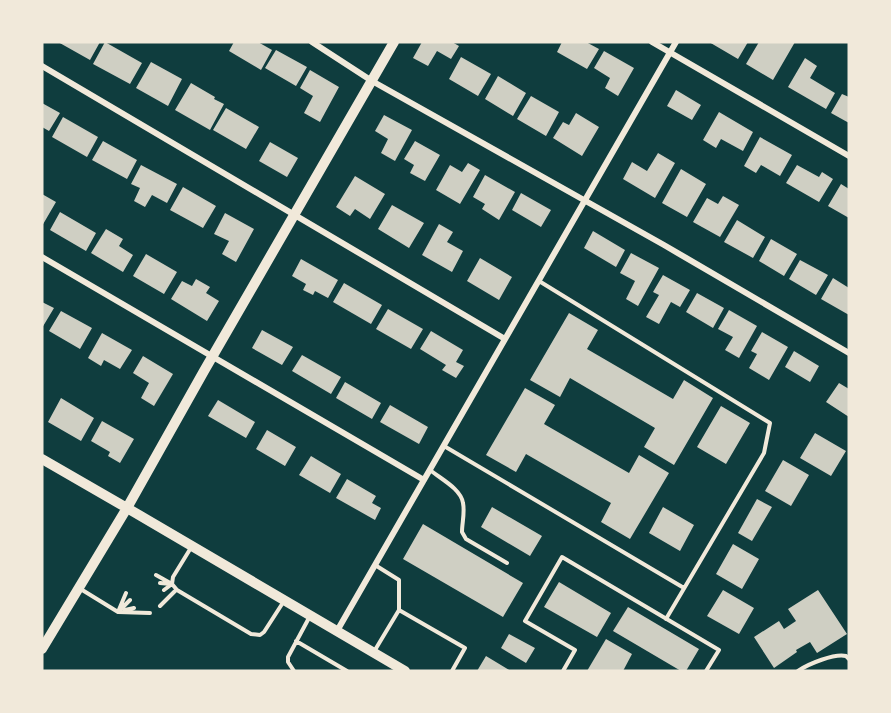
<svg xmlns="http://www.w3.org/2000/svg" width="891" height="713" font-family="Jost,sans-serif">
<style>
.building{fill:#cfcfc3}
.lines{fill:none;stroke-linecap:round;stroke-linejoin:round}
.service{stroke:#f1e9da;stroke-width:4}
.minor{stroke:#f1e9da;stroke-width:6}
.secondary{stroke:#f1e9da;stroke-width:10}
</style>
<rect width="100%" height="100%" fill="#0f3d3e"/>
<path class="building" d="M58,42H100L90,60Z
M105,42L142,63L130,84L93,64Z
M234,42H258L272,50L261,70L229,51Z
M422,42H452L459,46L451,59L437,51L428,66L413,58Z
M562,42H586L599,49L587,69L557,52Z
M709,42H748L738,59Z
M759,42H795L773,80L746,64Z
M276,50L307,67L296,86L265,68Z
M604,51L634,68L618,96L605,88L610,78L594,68Z
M461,57L491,74L478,96L449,79Z
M805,58L817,66L810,78L835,93L826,109L788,87Z
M151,62L182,79L168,106L136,88Z
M310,70L339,87L320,122L304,113L313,96L300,88Z
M498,76L526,93L513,116L485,99Z
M191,83L215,97L214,99L224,104L210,130L175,110Z
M676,90L701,105L692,120L667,106Z
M842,94L849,97V123L831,113Z
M531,96L559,112L546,136L517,119Z
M42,103L60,113L49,131L42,127Z
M226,108L259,127L246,149L213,130Z
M719,112L753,132L743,151L721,139L716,148L703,140Z
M576,113L599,127L582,156L553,138L563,122L569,125Z
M384,115L412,130L395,161L381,153L388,139L375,131Z
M63,117L98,137L87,157L52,137Z
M760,137L792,155L780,176L761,165L756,173L744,166Z
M103,141L137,160L127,179L92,160Z
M415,141L440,155L425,181L410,173L414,165L404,159Z
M270,142L298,158L287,177L259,161Z
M658,153L675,163L655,198L623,179L632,162L647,171Z
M468,163L480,170L460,204L436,190L450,165L462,172Z
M141,165L177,184L167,203L152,195L145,207L134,201L140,188L131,184Z
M797,165L819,177L822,172L833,179L819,202L786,183Z
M681,169L706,184L687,217L662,203Z
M485,175L515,192L499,220L482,209L485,204L473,197Z
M355,176L385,194L370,219L355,209L350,216L336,207Z
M841,184L849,189V218L828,206Z
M183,187L216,206L203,228L170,210Z
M521,193L551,210L541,227L512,210Z
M42,194L56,202L42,226Z
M723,196L739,205L720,237L693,222L707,198L718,204Z
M392,205L424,223L409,248L378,229Z
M60,212L96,233L86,251L50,230Z
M225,213L254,229L236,262L222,254L229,241L214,234Z
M737,220L765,237L753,258L724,242Z
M439,224L453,232L447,242L463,251L452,272L422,255Z
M106,229L123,239L119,246L133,255L123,272L91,253Z
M593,231L625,250L616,267L584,248Z
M771,239L797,254L784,276L759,261Z
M631,253L659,268L638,306L626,299L635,281L620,273Z
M146,254L177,272L164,294L133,276Z
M480,258L512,277L499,300L467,281Z
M301,259L338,280L328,298L315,291L313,295L303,290L306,284L292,276Z
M800,260L828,275L816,295L789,279Z
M663,275L690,290L680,307L671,302L659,324L646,317L659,295L653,292Z
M833,278L849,288V315L821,299Z
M196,279L210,287L206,293L219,301L207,321L171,299L182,281L192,286Z
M344,283L382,305L371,324L333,302Z
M697,293L724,308L713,328L686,312Z
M42,302L54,308L42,328Z
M388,309L423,329L411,349L376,329Z
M729,310L757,326L739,358L725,350L733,337L718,329Z
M61,311L92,328L80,349L49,331Z
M569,313L598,330L587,349L673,399L684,380L713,398L674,465L644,447L655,428L570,378L560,397L530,380Z
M262,330L293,347L282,365L252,348Z
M431,331L463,350L456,362L464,366L456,378L442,370L446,365L420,349Z
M762,332L788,347L769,380L749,368L757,354L751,351Z
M102,333L132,350L120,369L104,360L101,366L88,358Z
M794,351L819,366L810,382L785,367Z
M302,355L341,377L331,394L292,371Z
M143,356L173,374L154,406L141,398L149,383L133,373Z
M345,382L381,403L372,419L336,398Z
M839,383L849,389V417L826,402Z
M525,388L555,405L544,424L629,473L639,455L669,473L630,539L601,522L611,503L526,454L516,472L486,455Z
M61,398L94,418L81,441L48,422Z
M218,400L255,422L246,438L208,416Z
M390,405L428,427L419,444L380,422Z
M721,406L750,423L726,464L697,447Z
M102,421L134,439L120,463L108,456L110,452L91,441Z
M267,430L296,447L285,466L256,449Z
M815,433L846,451L831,476L800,458Z
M311,456L341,474L330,493L299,475Z
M783,460L809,475L791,506L765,491Z
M347,479L376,496L372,503L381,508L375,520L336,498Z
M757,499L772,507L752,541L738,533Z
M492,507L542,536L530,556L481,527Z
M663,507L694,525L680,551L649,533Z
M423,524L523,583L503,617L403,559Z
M733,544L759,559L742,589L716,574Z
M559,582L611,613L597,637L544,607Z
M723,590L754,608L739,634L707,616Z
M818,590L847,634L817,653L810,642L796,650L797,652L774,668L754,637L779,621L784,629L796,621L788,609Z
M628,607L699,649L686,671H681L613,631Z
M509,634L535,648L526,663L501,648Z
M606,639L632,654L623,671H587Z
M486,656L511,671H477Z"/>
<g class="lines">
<path class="service" d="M539,281L770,423L764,453L666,619
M444,446L684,588
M430,470C441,479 461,489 463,503C465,513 462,523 462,532L466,539L507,563
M192,546L173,577L172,584L177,590L251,634L260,635L264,632L284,601
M375,565L399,580V610
M156,575L172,584
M160,583L171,584
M79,588L118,612L150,613
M164,590L172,584
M160,606L176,590
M121,609L130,600
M125,610L134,608
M118,612L126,593
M296,641L347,671
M375,650L399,610L465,648L452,671
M294,671L288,662V657L310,616
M563,671L575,650L525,621L562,557L719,650L706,671
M798,671C808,664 835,653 846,656L849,659"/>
<path class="minor" d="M312,42L372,81L664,245L849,353
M652,42L849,156
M42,66L505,339
M42,257L424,480
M337,631L676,42"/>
<path class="secondary" d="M42,459L127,508L405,671
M42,649L127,508L204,371L394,42"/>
</g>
<rect width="891" height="713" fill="none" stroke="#f1e9da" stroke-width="87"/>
</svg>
